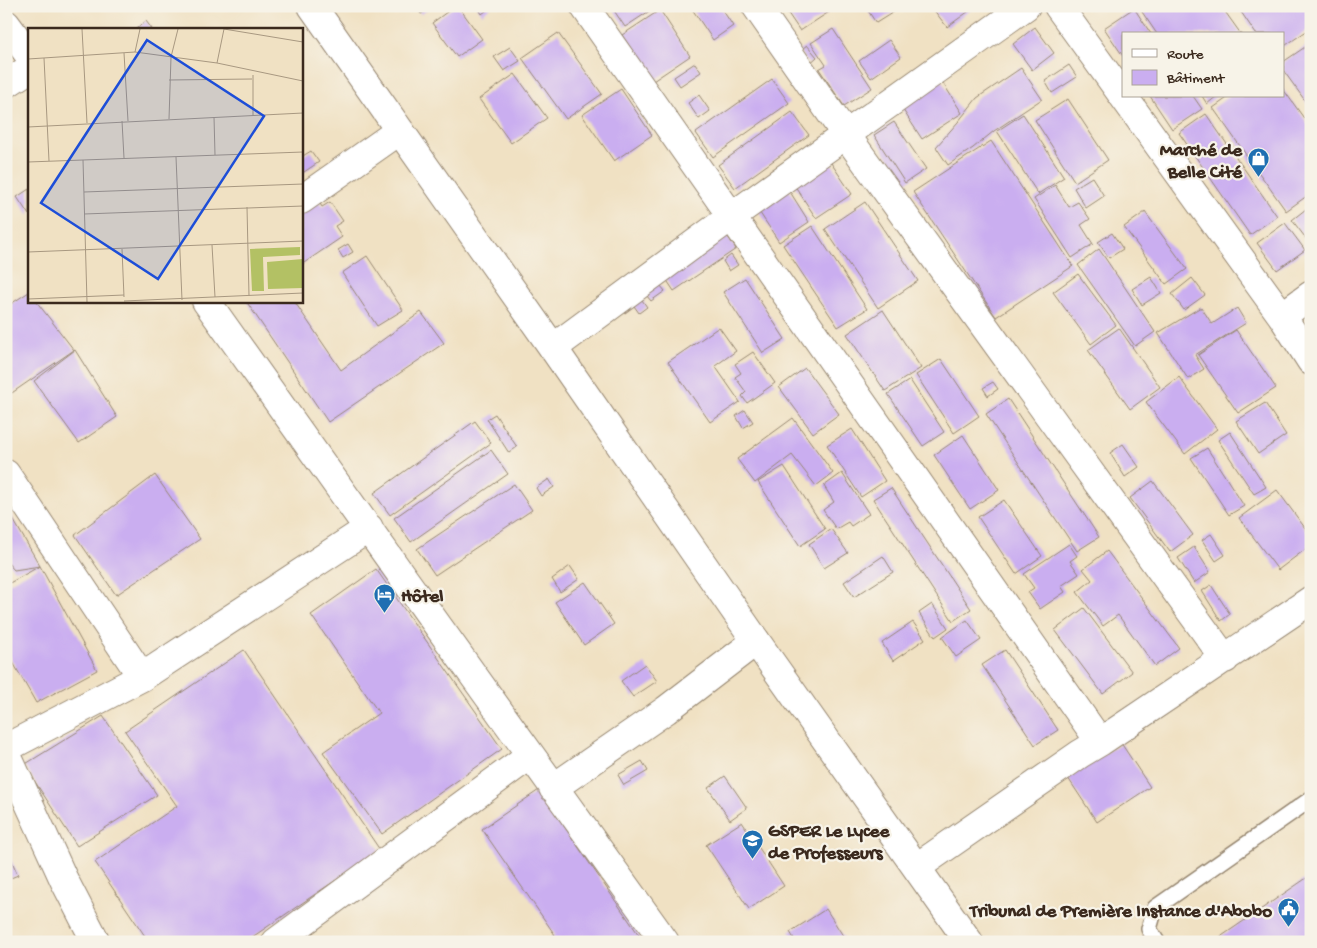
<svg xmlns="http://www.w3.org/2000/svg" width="1317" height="948" font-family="'Gochi Hand',sans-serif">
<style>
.building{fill:#caaef0}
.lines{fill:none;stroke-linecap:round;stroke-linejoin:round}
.lane-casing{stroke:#968670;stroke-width:18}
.street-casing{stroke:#968670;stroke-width:30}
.secondary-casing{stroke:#968670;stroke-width:30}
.lane{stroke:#fff;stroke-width:15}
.street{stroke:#fff;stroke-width:28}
.secondary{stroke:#fff;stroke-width:28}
.labels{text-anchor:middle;stroke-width:4.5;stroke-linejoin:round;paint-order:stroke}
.poi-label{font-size:19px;font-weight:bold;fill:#3b2a1e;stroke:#f7f3e8;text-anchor:end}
.inset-road{fill:none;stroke:#a89881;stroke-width:1}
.view{fill:#1d4ed8;fill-opacity:0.15;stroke:#1d4ed8;stroke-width:2.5}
.inset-edge{fill:none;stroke:#3b2a1e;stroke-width:2.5}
</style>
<rect width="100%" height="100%" fill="#f7f3e8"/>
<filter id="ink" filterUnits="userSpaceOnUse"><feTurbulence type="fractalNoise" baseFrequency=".02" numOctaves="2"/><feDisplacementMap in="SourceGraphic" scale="10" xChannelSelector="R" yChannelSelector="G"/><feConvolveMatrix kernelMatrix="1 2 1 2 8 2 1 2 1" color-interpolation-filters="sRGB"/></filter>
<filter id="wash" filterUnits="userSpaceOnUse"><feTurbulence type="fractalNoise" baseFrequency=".0096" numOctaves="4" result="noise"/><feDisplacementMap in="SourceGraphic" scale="20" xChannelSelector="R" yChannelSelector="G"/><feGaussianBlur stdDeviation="1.12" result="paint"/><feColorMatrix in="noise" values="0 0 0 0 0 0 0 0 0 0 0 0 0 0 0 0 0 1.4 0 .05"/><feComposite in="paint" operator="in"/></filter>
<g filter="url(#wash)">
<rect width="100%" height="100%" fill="#f0e1c3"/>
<g id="blocks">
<path class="building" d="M415,6H433L421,14Z
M455,6H458L482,39L457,57L432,23Z
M477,6H492L482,14Z
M611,6H657L625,27Z
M690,6H720L733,26L713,40Z
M783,6H830L832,10L800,31Z
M865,6H903L876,23Z
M937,6H976L947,27L933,9Z
M1138,6H1221L1241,34H1157Z
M1237,6H1311V28L1283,47V34H1256Z
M1134,8L1151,34H1123V56L1104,28Z
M660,10L690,56L653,81L622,35Z
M146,21L152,29H136Z
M1035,27L1054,53L1032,70L1013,44Z
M833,29L872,88L844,106L819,69L826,65L811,43Z
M558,33L602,94L566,119L522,58Z
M889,40L901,57L871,78L859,61Z
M1311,43V109L1283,70V62Z
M807,45L817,57L809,64L799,51Z
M510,47L520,61L504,71L494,57Z
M695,63L701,72L680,86L674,77Z
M1069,65L1077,77L1052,93L1045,81Z
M1021,68L1042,99L994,131L973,148L948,165L936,147L958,122L977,98Z
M515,74L547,118L511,143L479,99Z
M772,79L789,103L713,157L696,133Z
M941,80L962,113L922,139L901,107Z
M621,89L652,135L614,161L582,115Z
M1283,89L1311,128V193L1286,211L1213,108L1230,96H1283Z
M699,95L710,111L699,119L688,103Z
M1150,96H1193L1202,109L1172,129Z
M1202,96H1217L1207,104Z
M1068,99L1108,160L1075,182L1035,120Z
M792,112L809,135L735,188L718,165Z
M1023,114L1064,177L1038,194L997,131Z
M1206,114L1277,216L1250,235L1179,133Z
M894,122L926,169L905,183L874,135Z
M991,141L1073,266L996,317L913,192Z
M311,151L319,162L301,174V157Z
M827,157L852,194L816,218L791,180Z
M1092,177L1104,196L1086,208L1074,188Z
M1055,185L1069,207L1078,202L1090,219L1081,225L1093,244L1072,258L1034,199Z
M787,187L809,222L779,242L756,207Z
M29,189V215L17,197Z
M319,202L322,207L330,202L343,221L335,226L342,237L301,265V214Z
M865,202L918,281L878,308L825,229Z
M1311,205V245L1292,220Z
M1145,212L1187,269L1166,284L1124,227Z
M1285,223L1305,250L1277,270L1257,243Z
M812,226L867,309L838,327L783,245Z
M724,231L736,249L674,291L662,273Z
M1112,233L1123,249L1109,258L1098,242Z
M348,244L353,252L343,258L338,250Z
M1099,249L1155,332L1135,346L1078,265Z
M731,255L738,265L729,271L723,261Z
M367,256L403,310L377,326L342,273Z
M1078,274L1116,325L1091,344L1053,292Z
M1151,277L1161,293L1142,305L1132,289Z
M745,278L785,339L763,353L723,292Z
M1192,278L1205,295L1184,310L1172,294Z
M656,280L665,291L651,301L642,290Z
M635,290L647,307L639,313L627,296Z
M29,292V301H36L74,350L6,397V307Z
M246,301H294L341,370L421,312L444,343L328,422Z
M1201,307L1212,324L1237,308L1246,323L1195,355L1204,369L1188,379L1158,333Z
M883,310L921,368L885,391L847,334Z
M719,327L736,351L715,366L740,402L710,422L668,362Z
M1119,328L1160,387L1130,409L1088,350Z
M1236,330L1276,388L1238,413L1198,355Z
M75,350L117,417L79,443L34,381Z
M753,352L775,383L747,403L742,396L746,392L735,377L741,373L735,364Z
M941,359L979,416L954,433L916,375Z
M805,368L839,414L813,433L779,387Z
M1179,377L1217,429L1185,454L1146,402Z
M910,380L944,432L923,446L888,394Z
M993,382L998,389L988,396L983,388Z
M1008,399L1099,537L1077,551L986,414Z
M1265,403L1286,435L1258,454L1236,421Z
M745,410L753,422L743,428L736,416Z
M495,414L517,447L509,453L487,419Z
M793,418L833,473L816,486L792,455L755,483L737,459Z
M475,421L491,443L390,515L374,493Z
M852,429L885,481L861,497L827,445Z
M1230,432L1266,487L1254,494L1218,440Z
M963,435L999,490L970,509L934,455Z
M1123,444L1139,467L1125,477L1110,453Z
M1207,448L1244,506L1229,515L1191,458Z
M491,450L508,474L411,542L394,518Z
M784,466L825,529L800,546L758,482Z
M842,473L869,514L851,526L848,522L836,529L823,510L834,502L824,486Z
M155,475L200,539L116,595L75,535Z
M549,479L554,487L541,496L536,488Z
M1153,481L1193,535L1170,552L1130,498Z
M514,484L532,510L435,575L417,549Z
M891,488L971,609L953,621L873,499Z
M1277,490L1311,536V545L1278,570L1239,518Z
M1004,500L1042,556L1016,574L978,517Z
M6,507L40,566L97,670L36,703L6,650V585L40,566L14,570L6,561Z
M831,529L848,553L824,568L809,544Z
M1211,534L1225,555L1216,561L1202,540Z
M1069,544L1077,556L1070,561L1079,574L1061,586L1065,592L1040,609L1028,592L1034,588L1024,574Z
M1194,547L1210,572L1194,583L1178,558Z
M1107,551L1179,648L1155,666L1118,615L1103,626L1077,592L1092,580L1083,569Z
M883,556L893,572L854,597L844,582Z
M570,566L579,579L560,592L552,579Z
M376,569L502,749L382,834L323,752L379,713L311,615Z
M585,582L614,624L584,645L555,602Z
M1211,585L1230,614L1221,621L1202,591Z
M932,604L948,628L935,637L919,613Z
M1084,608L1132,672L1103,694L1055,630Z
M967,620L981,640L956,657L942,637Z
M913,622L925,639L893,661L882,643Z
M244,650L380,850L245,942H149L95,862L177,806L125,731Z
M1005,650L1058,730L1035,745L982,665Z
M645,664L657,681L633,697L621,681Z
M103,716L157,795L77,846L24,765Z
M1121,743L1150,787L1097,822L1068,778Z
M642,761L648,771L624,785L618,775Z
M725,776L747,808L730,820L708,788Z
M539,790L641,938L636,942H545L555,935L482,829Z
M742,822L784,886L749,909L706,845Z
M6,848L18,875L6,880Z
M1311,875V942H1213Z
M826,909L847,942H796L790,932Z"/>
</g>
</g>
<g filter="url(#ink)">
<use href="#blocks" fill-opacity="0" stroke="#968670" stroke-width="1"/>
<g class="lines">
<defs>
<path id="lane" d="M1157,942L1149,929L1155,908L1311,799"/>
<path id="street" d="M584,6L1100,742
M756,6L846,135L1225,659
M1058,6L1282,316L1311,361
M6,24L29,55
M6,84L29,69
M301,200L399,131
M206,301C359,515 510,729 665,942
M1282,316L1311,295
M553,348L732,216L1026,6
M6,474L142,677
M6,748L142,677L369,528
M6,753L64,880L96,942
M553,788L666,710L756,641
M917,867L1080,754L1100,742L1311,600
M276,942L529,756"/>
<path id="secondary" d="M312,6L553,348L756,641L969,942"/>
</defs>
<use href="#lane" class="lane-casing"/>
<use href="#street" class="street-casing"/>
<use href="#secondary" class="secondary-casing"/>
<use href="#lane" class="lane"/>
<use href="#street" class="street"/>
<use href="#secondary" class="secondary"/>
</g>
</g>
<defs>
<symbol id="shop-pin" viewBox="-11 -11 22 30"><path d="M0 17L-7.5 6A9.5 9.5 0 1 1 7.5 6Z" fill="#1f6fb2" stroke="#f7f3e8"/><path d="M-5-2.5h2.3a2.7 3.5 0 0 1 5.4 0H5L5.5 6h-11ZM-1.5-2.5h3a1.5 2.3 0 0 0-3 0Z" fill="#fff"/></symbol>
<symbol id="hotel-pin" viewBox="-11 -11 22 30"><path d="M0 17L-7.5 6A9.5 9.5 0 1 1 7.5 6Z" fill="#1f6fb2" stroke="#f7f3e8"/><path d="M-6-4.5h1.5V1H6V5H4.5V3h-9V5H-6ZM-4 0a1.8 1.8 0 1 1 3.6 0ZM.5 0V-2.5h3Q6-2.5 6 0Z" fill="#fff"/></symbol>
<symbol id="school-pin" viewBox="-11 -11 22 30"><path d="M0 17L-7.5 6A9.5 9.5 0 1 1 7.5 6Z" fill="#1f6fb2" stroke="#f7f3e8"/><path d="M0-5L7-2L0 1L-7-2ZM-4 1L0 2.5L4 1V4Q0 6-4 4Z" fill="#fff"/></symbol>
<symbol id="civic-pin" viewBox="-11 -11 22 30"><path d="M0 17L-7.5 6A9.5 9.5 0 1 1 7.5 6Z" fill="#1f6fb2" stroke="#f7f3e8"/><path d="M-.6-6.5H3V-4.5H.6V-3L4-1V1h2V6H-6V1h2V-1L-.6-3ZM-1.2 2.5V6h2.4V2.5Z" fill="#fff"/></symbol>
</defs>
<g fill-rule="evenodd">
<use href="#shop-pin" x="1246" y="146" width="25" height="34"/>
<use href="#hotel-pin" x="372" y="582" width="25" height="34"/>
<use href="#school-pin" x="740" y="828" width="25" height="34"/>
<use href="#civic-pin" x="1276" y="896" width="25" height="34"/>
</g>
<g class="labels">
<g class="poi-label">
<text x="1242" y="155">Marché de<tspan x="1242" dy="22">Belle Cité</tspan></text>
<text x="401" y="601" text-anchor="start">Hôtel</text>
<text x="768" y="836" text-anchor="start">GSPER Le Lycee<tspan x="768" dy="22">de Professeurs</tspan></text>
<text x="1272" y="916">Tribunal de Première Instance d'Abobo</text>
</g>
</g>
<g transform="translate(28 28)">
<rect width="275" height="275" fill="#f0e1c3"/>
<path d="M272,219V227L235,229L236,263H224L222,221ZM275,231V260L240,261L239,234Z" fill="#b3c164"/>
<path class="inset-road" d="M54,1L59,95M196,1L275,14M107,24L112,1M96,25L100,93M16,30L21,133M0,31L107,24L189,35L275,53M189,35L196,1M141,52L224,51M225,88V47M186,89L187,127M141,91L143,29L150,1M94,93L96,130M0,99L275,85M148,129L154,272M55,132L59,274M0,134L275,124M56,164L275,156M219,179L221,268M56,186L275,178M184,217L187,269M94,221L96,269M0,224L275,213M0,271L96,267M96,273L275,265"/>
<path class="view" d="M119,12L236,88L130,251L13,175Z"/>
<rect width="275" height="275" class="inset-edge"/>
</g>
<rect width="1317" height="948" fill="none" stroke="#f7f3e8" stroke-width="25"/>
<rect x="1122" y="32" width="162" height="65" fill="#f7f3e8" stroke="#aca397"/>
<rect x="1132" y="49" width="25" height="8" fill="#ffffff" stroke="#aca397"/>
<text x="1167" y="58" font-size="15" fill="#3b2a1e">Route</text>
<rect x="1132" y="70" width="25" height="15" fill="#caaef0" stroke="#aca397"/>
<text x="1167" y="82" font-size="15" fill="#3b2a1e">Bâtiment</text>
</svg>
